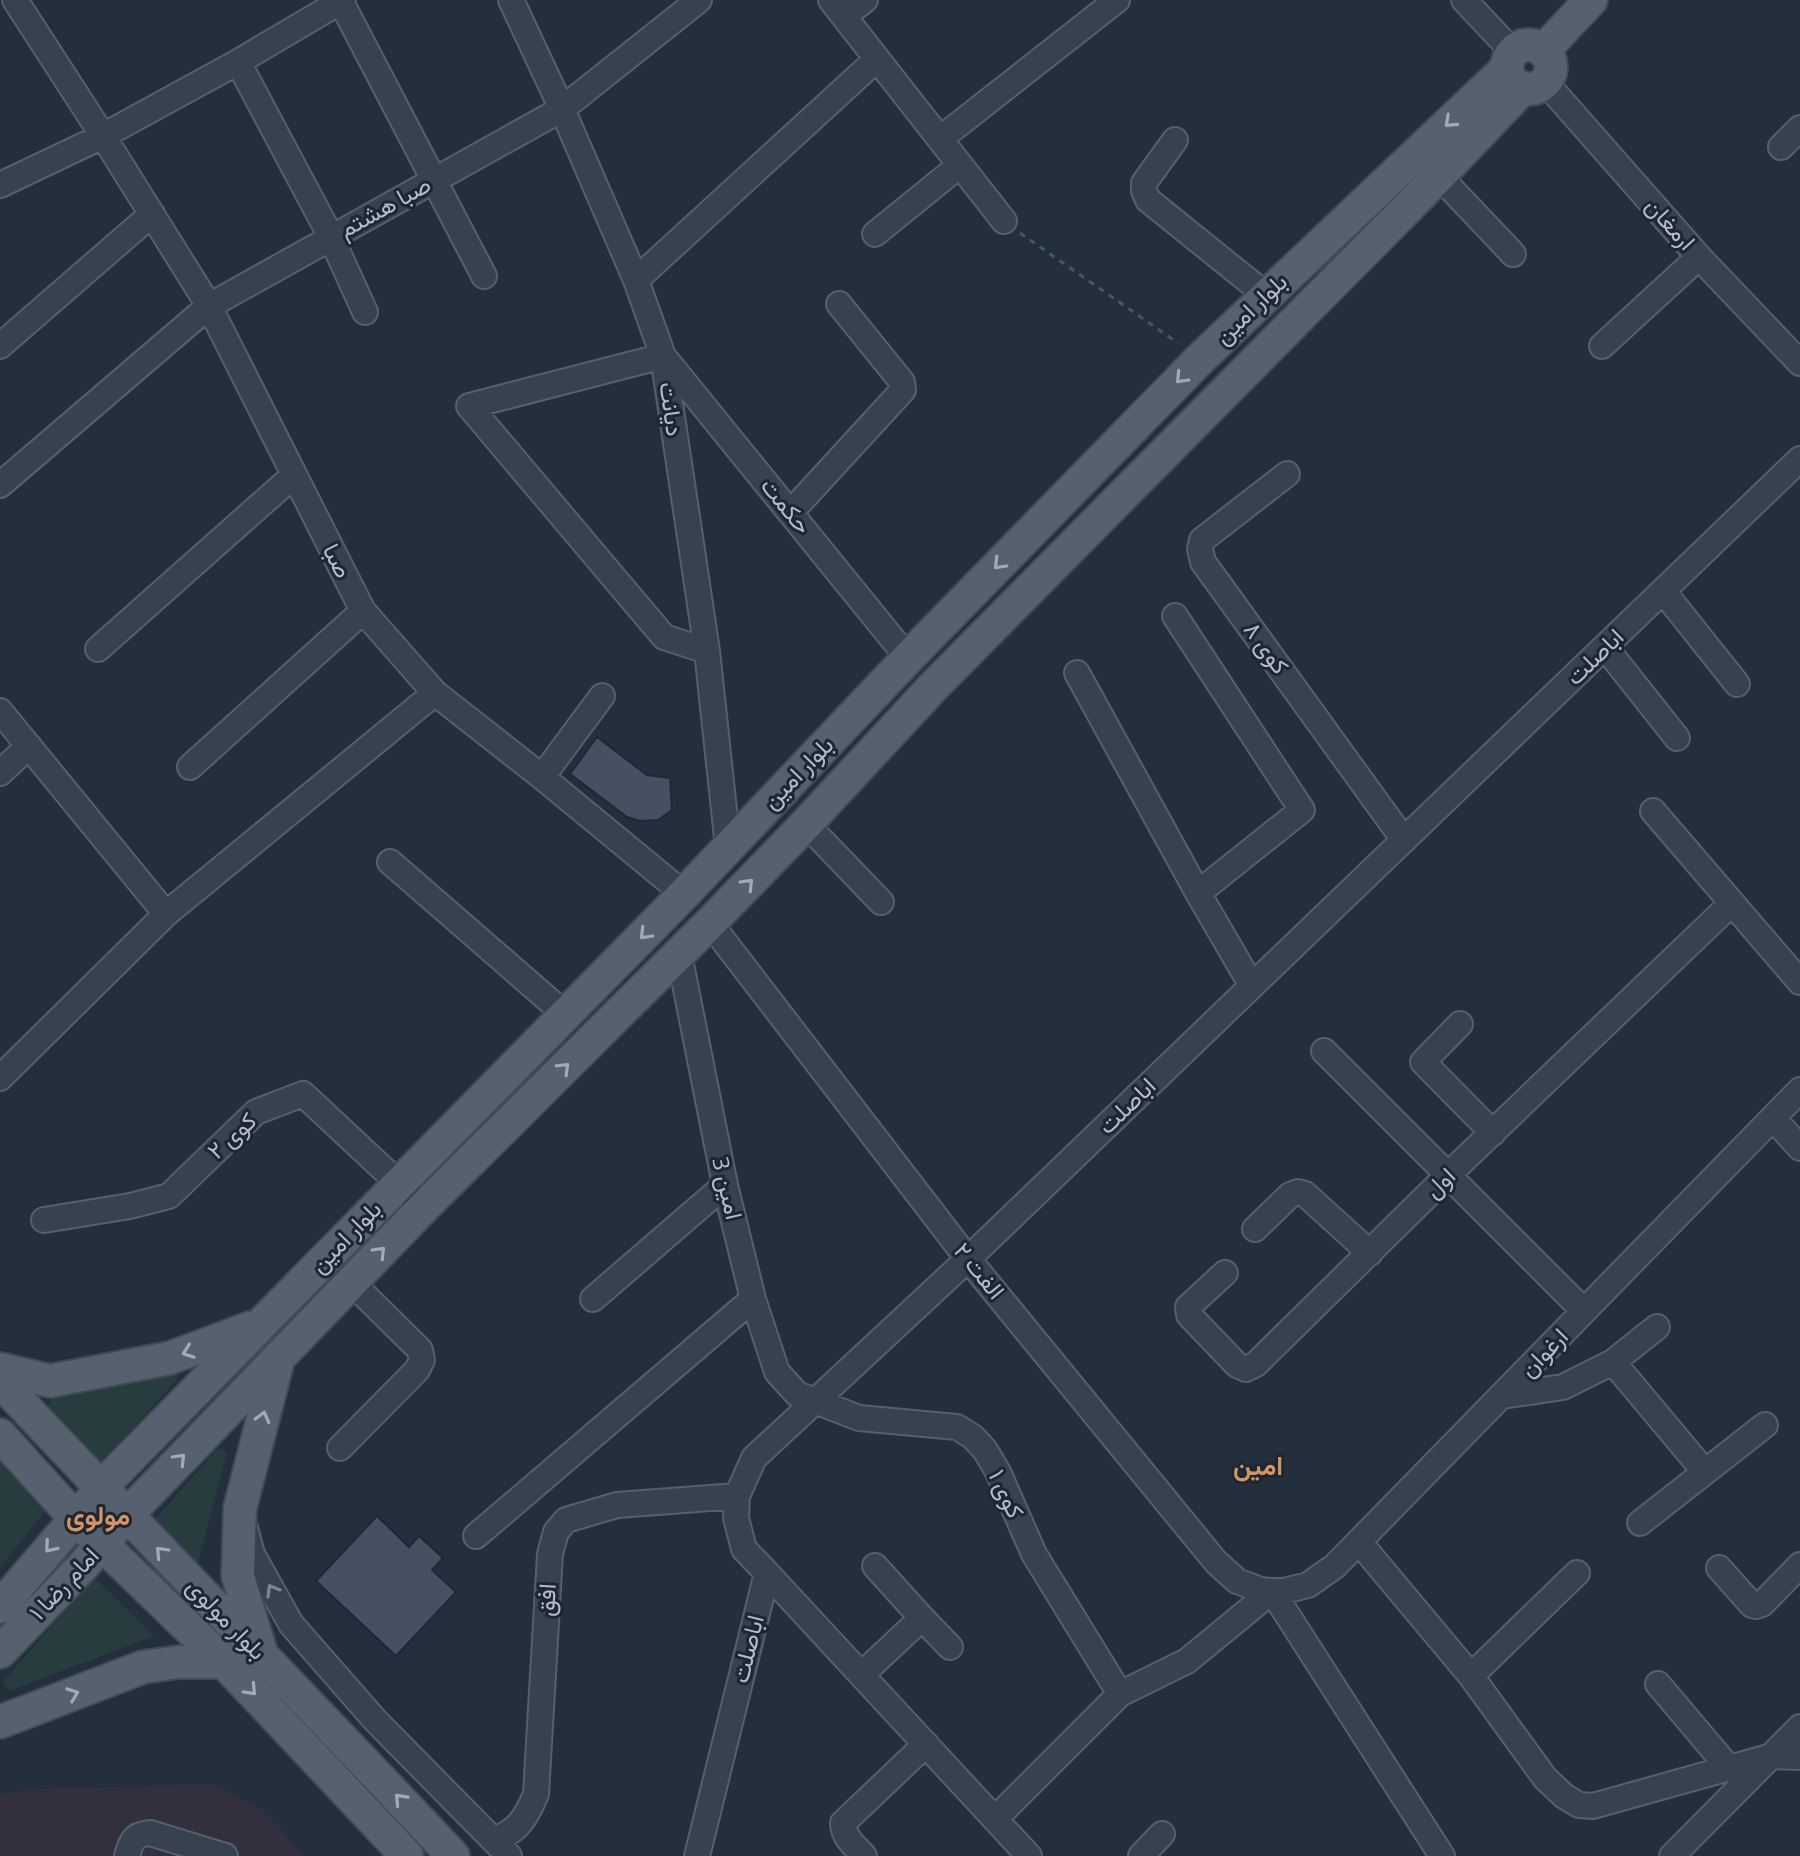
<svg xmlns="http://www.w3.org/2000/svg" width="1800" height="1856" font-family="'Titillium Web',Vazirmatn,sans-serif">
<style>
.medical{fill:#32303f}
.green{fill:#263c3f}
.building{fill:#455162;stroke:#1f2835;stroke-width:2}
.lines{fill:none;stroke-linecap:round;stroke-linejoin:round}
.minor-casing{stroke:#565f6c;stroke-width:28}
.major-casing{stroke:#414a57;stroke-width:36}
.path{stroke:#44595c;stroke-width:3;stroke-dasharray:6 6;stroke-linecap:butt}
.minor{stroke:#38414e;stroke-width:24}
.major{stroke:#56606e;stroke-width:32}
.oneway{stroke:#a1aab7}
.oneway2{stroke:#7c8592}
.labels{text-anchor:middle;stroke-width:6;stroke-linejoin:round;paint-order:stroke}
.street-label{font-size:24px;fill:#b4bcc9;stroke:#1d2633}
.neighbourhood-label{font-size:26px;font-weight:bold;fill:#d59563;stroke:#1d2633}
</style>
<rect width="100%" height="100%" fill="#242f3e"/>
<path class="medical" d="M215,1784L264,1811L305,1856H0V1794L39,1789Z"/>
<path class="green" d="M177,1371L178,1378L102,1463L47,1411L51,1399Z
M218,1448L227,1452L198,1563L152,1523Z
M1,1460L47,1509L0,1568V1463Z
M94,1577L154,1636L9,1691L3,1682Z"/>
<path class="building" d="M597,737L647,775L670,778L672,810L658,820L640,821L627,817L570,774Z
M377,1516L409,1547L419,1536L443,1558L432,1570L456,1592L396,1656L316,1581Z"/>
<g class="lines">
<defs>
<path id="minor" d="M15,0L103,136L209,306L363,611L435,693L542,777L684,894
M511,0L562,109L636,280L663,356L707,651L728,847
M831,0L1004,221
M1464,0L1513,52
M341,2L484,276
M844,16L865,0
M238,62L331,237L365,312
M1545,82L1699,257L1800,363
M940,139L1117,0
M1175,140L1144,183V191L1148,200L1266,295
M1781,147L1800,128
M1439,176L1513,254
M0,185L103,136L238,62L343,0
M875,234L960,165
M636,280L877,59
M0,346L152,214
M1602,346L1699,257
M1287,474L1202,540L1200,549L1203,562L1404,840
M0,485L209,306L562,109L699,0
M791,512L903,390L902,382L839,304
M1663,591L1737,684
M1175,616L1302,810L1198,893
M1605,647L1677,738
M98,649L293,476
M707,651L664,637L469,406L663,356L908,658
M1077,673L1198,893L1252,986
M0,711L166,914
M190,767L363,611
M0,773L29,746
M542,777L602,696
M1653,811L1800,982
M806,824L881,902
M390,862L566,1015
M710,923L968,1259L1216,1562L1237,1581L1261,1590L1272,1591H1284L1308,1585L1335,1566L1800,1090
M679,954L725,1185L753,1299L777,1372L797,1394L859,1418L957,1427L973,1437L985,1450L998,1472L1034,1554L1120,1694
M1460,1024L1423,1062L1493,1133
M1324,1051L1584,1311
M0,1078L166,914L435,693
M1773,1118L1800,1148
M44,1220L130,1206L169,1196L256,1112L303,1094L424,1207
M1255,1229L1290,1195L1298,1192L1305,1194L1370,1253
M1225,1273L1188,1307L1189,1315L1237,1365L1246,1369L1256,1364L1448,1175L1732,903
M593,1299L725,1185
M1613,1362L1705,1472
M1502,1396L1563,1387L1613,1362L1657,1327
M340,1448L417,1370L422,1360L420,1350L351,1282
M1640,1523L1765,1425
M245,1528L252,1554L291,1624L375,1720L509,1856
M476,1536L753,1299
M1359,1542L1471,1676L1545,1778L1564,1796L1579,1805L1593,1806L1772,1756L1800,1757
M1719,1568L1752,1605L1756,1606L1762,1604L1800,1565
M767,1573L1029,1856
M1272,1591L1442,1856
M922,1618L950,1647
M861,1675L922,1618L875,1566
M1471,1676L1577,1573
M1658,1684L1728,1767
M995,1819L1120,1694L1187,1661L1272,1591
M494,1840C518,1831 526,1818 536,1794L550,1554L556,1532L566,1520L617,1505L737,1496
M127,1856C132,1840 133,1835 150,1833L225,1856
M697,1856L767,1573L744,1549L736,1518L737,1496L754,1458L968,1259L1800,459
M864,1856C855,1846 843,1837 843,1823L926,1744
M1141,1856L1162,1834
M1672,1856L1800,1727"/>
<path id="major" d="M1507 67a22 22 0 1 1 44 0a22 22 0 1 1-44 0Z
M1543,51L1591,0
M0,1369L50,1381L170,1358L250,1328
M0,1381C150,1541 303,1696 453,1856
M0,1435L75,1518L224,1662L407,1856
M0,1607L113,1475L684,894L908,658L1200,359L1507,68
M260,1649L238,1576L240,1508L278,1360
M0,1652L82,1567L127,1515L424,1207L710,923L806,824L933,687L1439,176L1523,88
M0,1722L143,1667L179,1662H224"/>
</defs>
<use href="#minor" class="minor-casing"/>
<use href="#major" class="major-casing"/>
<path class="path" d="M1020,233L1178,343"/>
<use href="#minor" class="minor"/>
<use href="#major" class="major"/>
</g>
<defs><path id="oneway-chevron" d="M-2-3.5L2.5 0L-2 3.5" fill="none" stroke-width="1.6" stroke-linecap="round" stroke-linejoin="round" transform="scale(2)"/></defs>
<g class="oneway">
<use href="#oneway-chevron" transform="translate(1450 122) rotate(137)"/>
<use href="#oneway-chevron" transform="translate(1181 378) rotate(134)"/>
<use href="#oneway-chevron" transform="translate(999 564) rotate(134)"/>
<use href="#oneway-chevron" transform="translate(748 884) rotate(-46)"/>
<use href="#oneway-chevron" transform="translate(645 934) rotate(134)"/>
<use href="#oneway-chevron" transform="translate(564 1068) rotate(-45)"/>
<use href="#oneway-chevron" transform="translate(380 1252) rotate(-46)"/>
<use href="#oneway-chevron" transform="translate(188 1352) rotate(160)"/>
<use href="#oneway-chevron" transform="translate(263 1417) rotate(-75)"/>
<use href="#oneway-chevron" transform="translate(180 1459) rotate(-46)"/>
<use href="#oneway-chevron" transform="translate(50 1547) rotate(130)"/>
<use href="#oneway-chevron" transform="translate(161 1552) rotate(-134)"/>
<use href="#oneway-chevron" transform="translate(251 1690) rotate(47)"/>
<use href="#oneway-chevron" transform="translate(73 1694) rotate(-21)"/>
<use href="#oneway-chevron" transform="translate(400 1799) rotate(-133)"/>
</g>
<use class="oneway2" href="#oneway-chevron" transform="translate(272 1590) rotate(-120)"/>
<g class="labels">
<g class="street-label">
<text transform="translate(385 207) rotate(-29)" y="8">صبا هشتم</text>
<text transform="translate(1670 224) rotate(48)" y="8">ارمغان</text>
<text transform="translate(1251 309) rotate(-44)" y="8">بلوار امین</text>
<text transform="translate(671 409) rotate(82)" y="8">دیانت</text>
<text transform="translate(786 506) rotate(51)" y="8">حکمت</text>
<text transform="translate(337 561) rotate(63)" y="8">صبا</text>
<text transform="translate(1266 648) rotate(54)" y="8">کوی ۸</text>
<text transform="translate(1595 657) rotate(-44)" y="8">اباصلت</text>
<text transform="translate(798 773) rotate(-46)" y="8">بلوار امین</text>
<text transform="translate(1127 1106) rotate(-44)" y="8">اباصلت</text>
<text transform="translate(232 1136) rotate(-42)" y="8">کوی ۲</text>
<text transform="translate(1440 1183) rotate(-44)" y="8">اول</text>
<text transform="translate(727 1188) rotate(77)" y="8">امین 3</text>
<text transform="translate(346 1237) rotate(-46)" y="8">بلوار امین</text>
<text transform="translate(979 1271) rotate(51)" y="8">الفت ۲</text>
<text transform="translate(1544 1353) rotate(-46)" y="8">ارغوان</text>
<text transform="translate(1006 1494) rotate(65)" y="8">کوی ۱</text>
<text transform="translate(64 1584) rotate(-47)" y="8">امام رضا ۱</text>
<text transform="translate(547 1600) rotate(-87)" y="8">افق</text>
<text transform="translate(226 1619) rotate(46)" y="8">بلوار مولوی</text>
<text transform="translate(748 1649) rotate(-76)" y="8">اباصلت</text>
</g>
<g class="neighbourhood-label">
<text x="1258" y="1475">امین</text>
<text x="98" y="1525">مولوی</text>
</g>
</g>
</svg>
